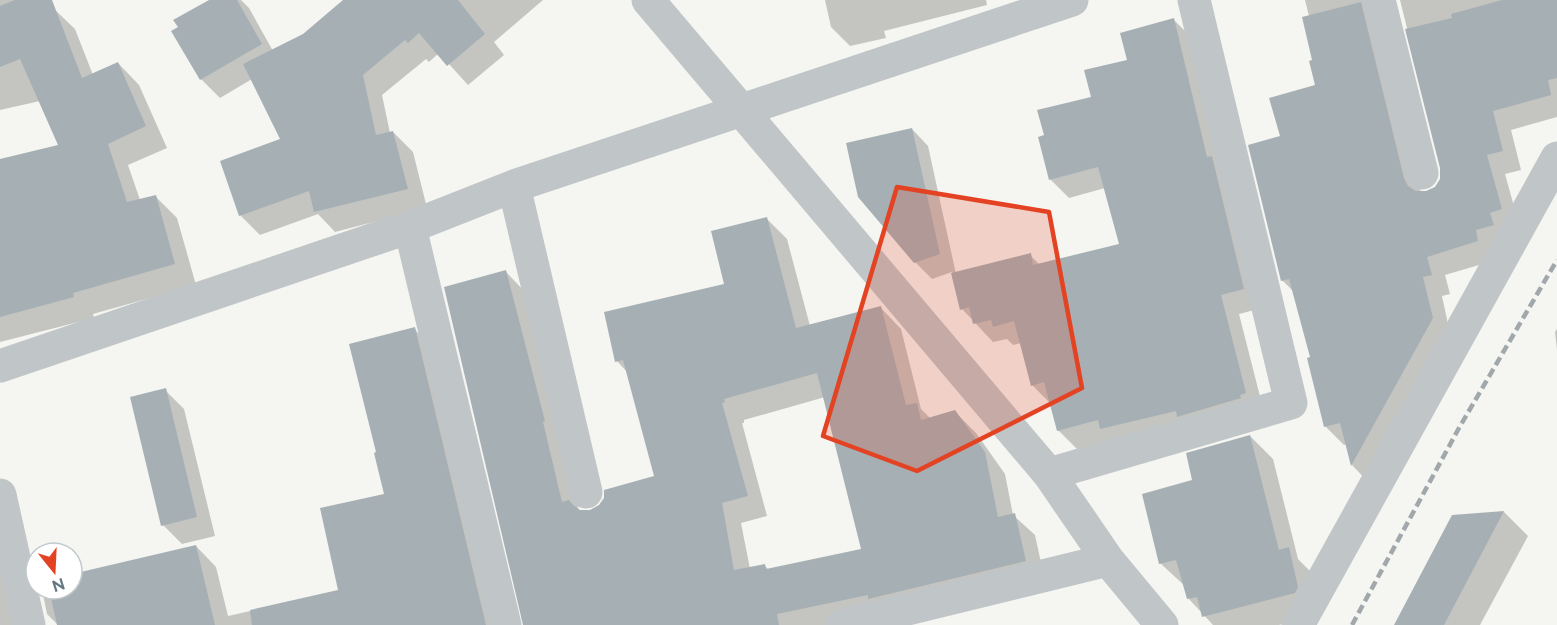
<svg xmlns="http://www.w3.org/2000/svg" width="1557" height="625" font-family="Raleway,sans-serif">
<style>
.shadow{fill:#0003;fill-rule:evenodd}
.building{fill:#a6b0b4;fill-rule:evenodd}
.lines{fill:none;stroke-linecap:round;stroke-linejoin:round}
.street{stroke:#c0c5c7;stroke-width:33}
.rail{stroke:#a1a8ac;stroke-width:4.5;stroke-dasharray:9 4.5;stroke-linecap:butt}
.marked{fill:#e34323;fill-opacity:0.2;stroke:#e34323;stroke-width:4.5;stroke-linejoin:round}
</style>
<rect width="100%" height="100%" fill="#f5f5f1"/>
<path class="shadow" d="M0,0H51L55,10L75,29L93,75L118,63L139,85L167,148L128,165L140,200L155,196L177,218L196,285L93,314L94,318L0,342V160L60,147L40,101L0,110Z
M212,0H241L249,8L273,51L303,35L345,0H543L494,42L504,55L468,85L439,53L429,62L426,59L382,95L390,133L393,132L413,152L427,208L335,232L318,214L260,235L240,215L282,140L252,79L220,98L201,79Z
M825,0H986L987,5L884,31L886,38L850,46L831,27Z
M1305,0H1557V117L1511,130L1521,170L1505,174L1520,228L1496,260L1445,275L1450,294L1442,296L1451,338L1370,484L1352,465L1347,444L1344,445L1325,426L1312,358L1294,292L1282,280V137L1317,86L1309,16ZM1393,0H1400L1442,168L1441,179L1436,188L1426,193H1421L1379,25Z
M1174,20L1193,39L1262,308L1239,314L1264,412L1077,449L1058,430L1051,404L1032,385L1021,343L1013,345L1007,339L993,342L962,309L952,272L932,279L915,262L912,129L928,146L956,274L1030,255L1040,265L1121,245L1105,188L1069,198L1050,179L1046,136L1093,98L1128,61Z
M767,219L787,239L810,326L881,308L901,329L921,409L931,419L955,412L976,433L1005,474L1013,515L1035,535L1045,581L841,625H525L506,272L526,293L579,511L590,512L656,477L628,373L617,361L726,285ZM825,397L863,550L769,570L764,565L750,569L741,523L767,516L742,423H744V420Z
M414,329L435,349L500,625H58L47,614L42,589H72V576L196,546L216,567L228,616L340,591L386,495Z
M1557,329V350L1555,332Z
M165,390L184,409L215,536L182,544L163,525Z
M1250,436L1273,459L1298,559L1311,572L1317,615L1279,625H1213L1188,598L1185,586L1160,563L1194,482Z
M1504,512L1528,536L1480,625H1396L1453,517Z
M0,550L28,625H0Z"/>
<path class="building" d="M15,0H52L82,78L118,62L146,126L108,144L127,202L156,195L175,264L73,293L74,297L0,317V159L58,145L20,59L0,67V6Z
M209,0H237L262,44L200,80L171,31L178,27L173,20Z
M343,0H458L485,34L447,66L419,33L408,43L405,40L363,75L376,135L393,131L408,189L314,212L309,191L239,216L220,161L280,139L243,64L303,34Z
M1502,0H1557V78L1548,80L1551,95L1493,111L1503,151L1487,155L1502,209L1490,213L1494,225L1476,230L1478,241L1427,257L1432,275L1423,277L1433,318L1351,466L1340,423L1324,427L1307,358L1310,357L1289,279L1281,281L1248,145L1280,136L1269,98L1315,85L1309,61L1312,60L1302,17L1361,2L1404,178L1408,186L1416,191H1426L1435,187L1440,179V168L1405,29L1452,18L1451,14Z
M1174,18L1207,157L1212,156L1244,289L1221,295L1246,393L1240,395L1241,398L1177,417L1176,411L1100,429L1098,420L1057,431L1044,382L1031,386L1014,321L993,327L991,320L973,324L969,307L960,310L951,273L1031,253L1033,265L1119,244L1098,167L1049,180L1038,137L1044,135L1037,110L1091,97L1084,70L1127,60L1120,33Z
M912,128L940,254L914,263L858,197L846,143Z
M767,217L796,328L881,306L906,405L917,403L921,420L955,410L985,452L998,517L1015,513L1026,561L868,599V595L777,614L779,625H523L444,287L506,270L545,421L543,422L562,502L569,500L573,505L580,510H590L599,505L604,498V490L654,476L623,360L615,362L604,312L724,284L711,231ZM817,373L861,549L766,569L765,564L734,570L722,503L748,496L722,403L725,402L724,399Z
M415,327L486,625H252L250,610L338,590L320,508L384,494L374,453L376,452L349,344Z
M166,388L197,517L161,526L130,397Z
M1250,435L1279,550L1289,547L1298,587L1295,593L1202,617L1197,597L1187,599L1176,560L1159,564L1142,494L1192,480L1186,453Z
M1504,511L1444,625H1394L1452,515Z
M196,545L215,625H57L49,589H72V574Z"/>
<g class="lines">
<path class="street" d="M648,0L1049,474L1108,560L1162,625
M1379,0L1422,173
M514,186L586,492
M410,227L505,625
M0,366L410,227L514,186L1072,0
M1049,474L1291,403L1194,0
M0,495L29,625
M842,625L1108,560
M1298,625L1557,158"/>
<path class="rail" d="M1352,625L1459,428L1557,260"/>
</g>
<path class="marked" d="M897,187L1049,212L1082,388L917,471L823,436Z"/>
<g transform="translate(54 571) rotate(162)"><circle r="28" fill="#ffffff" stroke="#c1c9cd" stroke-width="1.5"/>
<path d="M0-4.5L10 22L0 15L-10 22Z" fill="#e34323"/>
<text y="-9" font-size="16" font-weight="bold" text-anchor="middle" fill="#647782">N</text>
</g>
</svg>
